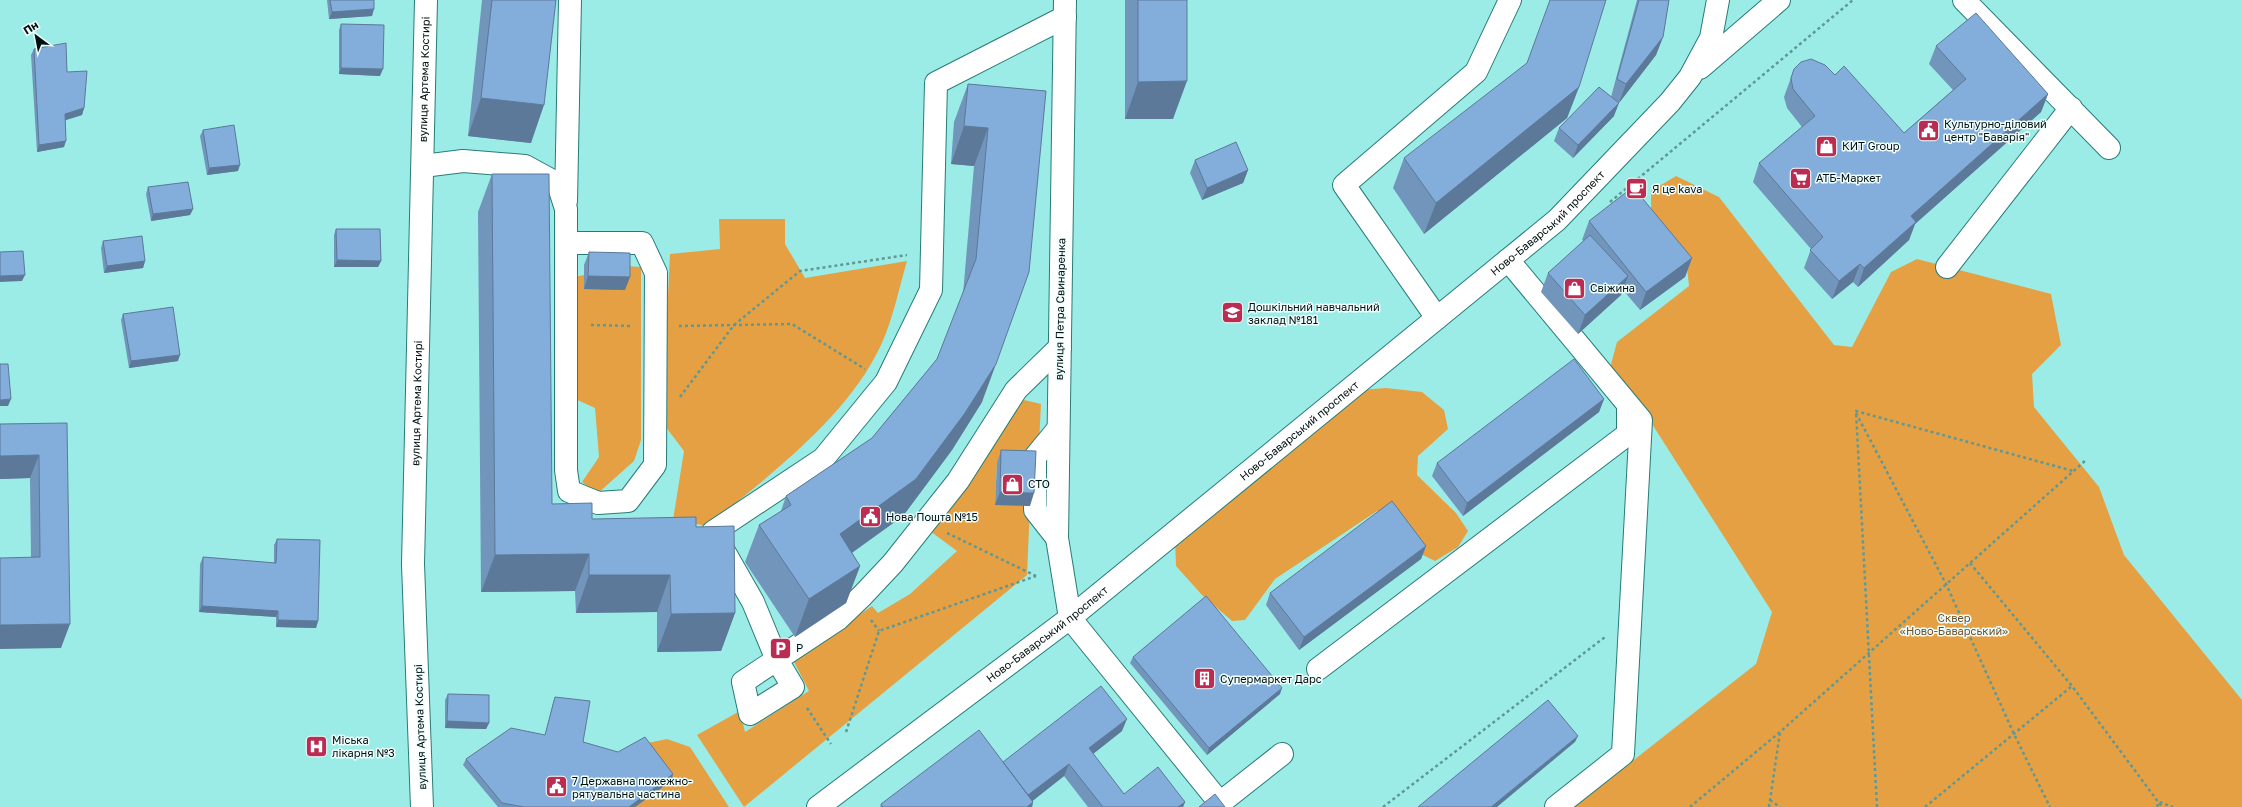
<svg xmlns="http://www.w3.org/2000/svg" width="2242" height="807" font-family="'Golos Text',sans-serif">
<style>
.green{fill:#e5a044}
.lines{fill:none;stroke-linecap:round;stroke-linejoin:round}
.minor-casing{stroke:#277c78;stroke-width:24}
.major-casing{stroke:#277c78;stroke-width:24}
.path{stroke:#609893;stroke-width:2.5;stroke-dasharray:3 3;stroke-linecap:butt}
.minor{stroke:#fff;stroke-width:22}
.major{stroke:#fff;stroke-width:22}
.wall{fill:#7195bb}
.shaded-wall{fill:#5c7999}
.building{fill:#83adda;stroke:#5c7999}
.labels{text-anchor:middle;stroke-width:3;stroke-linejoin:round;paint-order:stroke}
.street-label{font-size:11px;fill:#00100f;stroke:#f0fffe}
.poi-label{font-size:11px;fill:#00100f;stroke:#f0fffe;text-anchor:start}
.park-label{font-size:11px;fill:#6e4f29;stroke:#f0fffe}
</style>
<rect width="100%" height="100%" fill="#9bece6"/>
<path class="green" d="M1676,176L1719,197L1834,345L1852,347L1891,272L1917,259L2051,294L2061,345L2032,374L2034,407L2099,487L2124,555L2242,700V807H1574L1756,664L1772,612L1645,413L1610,368L1617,342L1689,286L1686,258L1651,217V191Z
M719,219H785V244L805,278L907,261C899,288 893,319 881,345C848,417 768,476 708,526L673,520L684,451L662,422L670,254L720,249Z
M625,266L641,267V440L634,461L597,494L582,482L599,457L595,408L573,398L574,277L584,275V289Z
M1386,388L1422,392L1444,410L1448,429L1418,456L1417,475L1456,513L1468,531L1458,547L1435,561L1423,555L1390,511H1377L1275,579L1245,620L1232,621L1202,595L1176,566L1175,540L1360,390Z
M1024,400L1041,404L1039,444L1031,460L997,463L995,505L1030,506L1027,575L744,807L697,735L740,711L745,732L809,691L793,660L872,606L878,613L910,594L957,551L930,531L1011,408Z
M667,739L690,747L729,807H635L643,744Z"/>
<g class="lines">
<defs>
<g id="minor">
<path d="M1065,0L1057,538L1070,618L1220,803L1282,754"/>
<path d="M1964,0L2109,148"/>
<path d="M423,166L463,161L525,166L558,184L566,209V470L569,491L598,503L628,501L655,465L656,273L642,243H566"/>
<path d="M566,201L570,0"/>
<path d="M1508,260L1641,420L1623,754L1556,807"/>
<path d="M1947,267L2071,108"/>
<path d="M1437,318L1344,185L1476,72L1510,0"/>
<path d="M1060,347L1016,390L958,481L893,563L862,596L838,619L743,682L750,714L793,687L777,660L753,602L713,532L823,459L886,382L931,290L936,83L1065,17"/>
<path d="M1057,538L1035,510V457L1058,429"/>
<path d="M1318,669L1628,434V409"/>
<path id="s1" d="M422,807L413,564L426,0"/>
</g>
<g id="major">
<path d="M1700,68L1779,0"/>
<path id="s2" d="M818,807L1070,618L1557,220L1670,102L1690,77L1711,38L1718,0"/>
</g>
</defs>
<use href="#minor" class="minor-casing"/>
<use href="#major" class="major-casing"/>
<path class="path" d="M1610,202L1853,0
M591,325L632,326
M679,326L792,324L865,369
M680,397L734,325L800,271L907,255
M1856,413L1946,584L2014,734L2050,807
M947,533L1036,576
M1970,563L2072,686L2162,807
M871,620L879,631
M807,708L831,744
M846,732L879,631L1036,576
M1770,800L1780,807
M1383,807L1605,637
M1690,807L1780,732L2086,460
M1769,807L1780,732
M1877,807L1856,411L2073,471
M1925,807L2072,686
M2157,807L2159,802L2173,807"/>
<use href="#minor" class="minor"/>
<use href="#major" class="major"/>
</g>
<path class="wall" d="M327,0H374L372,16L329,19Z
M482,0H556L531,143L468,136Z
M1125,0H1187L1173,119H1125Z
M1637,0H1669L1663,37L1656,55L1619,103L1615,100L1614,116L1573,158L1554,141L1559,128L1611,97Z
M341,24L380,76L339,74V30Z
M1936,46L2048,94L2041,112L1915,224L1909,240L1858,287L1853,282L1832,299L1804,268L1811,249L1753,182L1759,163L1802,127L1787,108L1784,97L1794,69L1835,75L1904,133L1953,90L1929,64Z
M34,49L67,72L84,108L82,115L65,120L64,147L37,152L31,55Z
M968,84L1046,91L982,402L952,450L903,516L852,553L860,566L846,603L795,637L745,562L759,525L781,511L786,496L872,438L937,359L963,294L974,166L951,164L954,122Z
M1579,87L1567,118L1424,234L1393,188L1404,158Z
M203,130L238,171L207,175L200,136Z
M1195,160L1248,170L1243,183L1202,200L1190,173Z
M492,174L552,504L592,519L696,527L735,613L721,651L657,652V612L576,613L575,591L481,592L478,212Z
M148,187L193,209L190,215L151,221L146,194Z
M1589,221L1692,258L1685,277L1640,310L1623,290L1621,295L1578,334L1541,292L1548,273L1584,241L1582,240Z
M336,229L381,261L378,267H334V235Z
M103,241L145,261L143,268L104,273L101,248Z
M589,252L625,290L584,289V265Z
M123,314L178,361L129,368L121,320Z
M1604,399L1599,412L1463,516L1432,476L1437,463Z
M67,423L61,648L31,557L30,478L0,479Z
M1001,450L1030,506L995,505L997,463Z
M277,539L318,621L316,628L276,627V617L199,612L200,564L203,557L274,563V545Z
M1426,546L1421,559L1299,650L1266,605L1270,593Z
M1133,657L1280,694L1207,755L1130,663Z
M448,694L489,723L486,729L445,728V700Z
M555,697L583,742L673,774L671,781L635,807H498L463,765L466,759L545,735L553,703Z
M1122,731L1093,754L1124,794L1185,802L1183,807H1088L1064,776L1032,801L1033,802L1032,807H880L881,804L1003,762Z"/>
<path class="shaded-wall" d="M374,9L372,16L329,19L332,12Z
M1663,37L1656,55L1619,103L1626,84Z
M341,68L383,69L380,76L339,74Z
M1187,81L1173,119H1125L1138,82Z
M1579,87L1567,118L1424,234L1436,203Z
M2048,94L2041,112L1915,224L1909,240L1858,287L1864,268L1911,216Z
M481,98L544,105L531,143L468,136Z
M1619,103L1614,116L1573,158L1578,145Z
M84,108L82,115L63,121L65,114Z
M964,126L988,128L974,166L951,164Z
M66,141L64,147L37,152L39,145Z
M240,165L238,171L207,175L209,168Z
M1248,170L1243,183L1202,200L1207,188Z
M193,209L190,215L151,221L153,214Z
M1692,258L1685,277L1640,310L1646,292Z
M337,260L381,261L378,267H334Z
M145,261L143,268L104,273L107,266Z
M1860,264L1853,282L1832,299L1839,281Z
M25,275L22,281L0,282V276Z
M588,276L630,277L625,290L584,289Z
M1628,276L1621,295L1578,334L1585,315Z
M180,355L178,361L129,368L131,361Z
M996,364L982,402L952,450L903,516L826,571L840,534Z
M11,399L8,406H0V400Z
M1604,399L1599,412L1463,516L1467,503Z
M39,455L30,478L0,479V456Z
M1000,492L1034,493L1030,506L995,505Z
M1426,546L1421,559L1299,650L1304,637Z
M589,554L575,591L481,592L495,555Z
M860,566L846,603L795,637L809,599Z
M589,575H670L657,612L576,613Z
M202,606L278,611L276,617L199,612Z
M735,613L721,651L657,652L671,614Z
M278,620L318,621L316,628L276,627Z
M70,624L61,648L0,649V625Z
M1282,688L1280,694L1207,755L1209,748Z
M1127,719L1122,731L1084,761L1089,748Z
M447,721L489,723L486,729L445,728Z
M1578,736L1575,742L1497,807H1491Z
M1069,764L1064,776L1025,807L1024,798Z
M673,774L671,781L635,807H629Z
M1033,802L1032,807H1027Z
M1185,802L1183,807H1178Z"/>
<path class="building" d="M330,0H374V9L332,12Z
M492,0H556L544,105L481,98Z
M1138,0H1187V81L1138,82Z
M1550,0H1606L1579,87L1436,203L1404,158L1527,63Z
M1639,0H1669L1663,37L1626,84L1617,79Z
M1976,13L2048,94L1911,216L1916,222L1864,268L1860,264L1839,281L1810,250L1823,237L1759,163L1815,116L1793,89L1791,78L1794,69L1801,62L1811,59L1825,65L1835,75L1844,66L1904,133L1966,79L1936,46Z
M341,24L384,25L383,69L341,68Z
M66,43L67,72L87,71L84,108L65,114L66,141L39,145L34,49Z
M968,84L1046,91L1029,272L996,364L965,413L916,479L840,534L860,566L809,599L759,525L791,505L786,496L872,438L937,359L976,259L988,128L964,126Z
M1599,87L1619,103L1578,145L1559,128Z
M234,125L240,165L209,168L203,130Z
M1236,142L1248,170L1207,188L1195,160Z
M492,174H549L552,504L592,503V519L696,517V527L734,526L735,613L671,614L670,575H589V554L495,555Z
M188,182L193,209L153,214L148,187Z
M1633,187L1692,258L1646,292L1589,221Z
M336,229H380L381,261L337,260Z
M1590,235L1628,276L1585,315L1548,273Z
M142,236L145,261L107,266L103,241Z
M23,251L25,275L0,276V252Z
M589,252L630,253V277L588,276Z
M173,307L180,355L131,361L123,314Z
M1574,359L1604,399L1467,503L1437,463Z
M0,364H8L11,399L0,400Z
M67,423L70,624L0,625V558L40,557L39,455L0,456V424Z
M1001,450L1036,451L1034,493L1000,492Z
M1392,501L1426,546L1304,637L1270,593Z
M277,539L320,540L318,621L278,620V611L202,606L203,557L276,563Z
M1206,596L1282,688L1209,748L1133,657Z
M1101,686L1127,719L1089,748L1124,794L1158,767L1185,802L1178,807H1103L1069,764L1028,795L1003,762Z
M448,694L489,695V723L447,721Z
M555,697L590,701L583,742L618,752L645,737L673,774L629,807H524L502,803L466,759L511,728L545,735Z
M1548,700L1578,736L1491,807H1418Z
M979,730L1033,802L1027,807H883L881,804Z
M1215,794L1225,807H1199Z"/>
<defs>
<symbol id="civic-square" viewBox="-11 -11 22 22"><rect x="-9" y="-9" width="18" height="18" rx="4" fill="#bb2b52" stroke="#f0fffe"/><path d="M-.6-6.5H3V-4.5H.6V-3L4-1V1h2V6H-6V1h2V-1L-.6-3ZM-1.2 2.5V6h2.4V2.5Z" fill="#fff"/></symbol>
<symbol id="shop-square" viewBox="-11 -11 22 22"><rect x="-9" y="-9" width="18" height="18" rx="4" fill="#bb2b52" stroke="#f0fffe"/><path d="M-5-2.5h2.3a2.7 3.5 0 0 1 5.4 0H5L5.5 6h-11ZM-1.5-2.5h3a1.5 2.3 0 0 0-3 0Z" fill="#fff"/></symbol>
<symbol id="supermarket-square" viewBox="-11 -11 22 22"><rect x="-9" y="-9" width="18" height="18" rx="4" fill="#bb2b52" stroke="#f0fffe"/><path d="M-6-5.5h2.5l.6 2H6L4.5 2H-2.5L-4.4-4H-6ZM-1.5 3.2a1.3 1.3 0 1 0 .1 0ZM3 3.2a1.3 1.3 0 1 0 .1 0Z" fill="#fff"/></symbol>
<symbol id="cafe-square" viewBox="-11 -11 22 22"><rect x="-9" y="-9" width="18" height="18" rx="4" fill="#bb2b52" stroke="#f0fffe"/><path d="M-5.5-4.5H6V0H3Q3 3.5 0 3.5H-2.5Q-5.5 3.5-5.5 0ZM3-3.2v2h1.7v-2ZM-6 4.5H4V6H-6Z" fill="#fff"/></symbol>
<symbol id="school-square" viewBox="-11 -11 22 22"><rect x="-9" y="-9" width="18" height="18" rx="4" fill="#bb2b52" stroke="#f0fffe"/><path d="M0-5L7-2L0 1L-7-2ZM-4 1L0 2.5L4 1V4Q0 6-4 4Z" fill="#fff"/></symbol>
<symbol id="parking-square" viewBox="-11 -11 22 22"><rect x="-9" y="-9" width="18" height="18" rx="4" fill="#bb2b52" stroke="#f0fffe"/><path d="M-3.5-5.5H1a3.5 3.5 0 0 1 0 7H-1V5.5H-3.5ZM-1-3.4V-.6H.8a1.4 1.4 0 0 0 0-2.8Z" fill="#fff"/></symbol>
<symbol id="building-square" viewBox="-11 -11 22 22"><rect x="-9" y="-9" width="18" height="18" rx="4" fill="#bb2b52" stroke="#f0fffe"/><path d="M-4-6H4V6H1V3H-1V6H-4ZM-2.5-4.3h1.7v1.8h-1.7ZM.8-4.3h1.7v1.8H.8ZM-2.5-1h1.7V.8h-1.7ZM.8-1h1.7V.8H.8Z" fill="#fff"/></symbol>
<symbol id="hospital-square" viewBox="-11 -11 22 22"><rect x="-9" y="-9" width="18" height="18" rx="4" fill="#bb2b52" stroke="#f0fffe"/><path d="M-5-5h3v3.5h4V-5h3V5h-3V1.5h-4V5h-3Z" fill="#fff"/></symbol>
</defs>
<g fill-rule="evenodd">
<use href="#civic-square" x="1916" y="118" width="25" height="25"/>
<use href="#shop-square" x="1814" y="134" width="25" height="25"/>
<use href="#supermarket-square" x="1788" y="166" width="25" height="25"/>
<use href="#cafe-square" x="1624" y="176" width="25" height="25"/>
<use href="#shop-square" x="1562" y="276" width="25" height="25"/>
<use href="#school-square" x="1220" y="300" width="25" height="25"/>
<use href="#shop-square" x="1000" y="472" width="25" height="25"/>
<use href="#civic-square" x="858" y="504" width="25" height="25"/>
<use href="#parking-square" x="768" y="636" width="25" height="25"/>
<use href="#building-square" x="1192" y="666" width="25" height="25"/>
<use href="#hospital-square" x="304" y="734" width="25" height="25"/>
<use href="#civic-square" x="544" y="774" width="25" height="25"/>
</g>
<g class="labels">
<g class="street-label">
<text dy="4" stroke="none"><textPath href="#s1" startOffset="728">вулиця Артема Костирі</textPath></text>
<text dy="4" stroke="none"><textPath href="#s2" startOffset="935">Ново-Баварський проспект</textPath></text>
<text transform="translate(1060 309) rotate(-89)" y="4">вулиця Петра Свинаренка</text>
<text dy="4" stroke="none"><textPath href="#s1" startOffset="404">вулиця Артема Костирі</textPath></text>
<text dy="4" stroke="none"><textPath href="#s2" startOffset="611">Ново-Баварський проспект</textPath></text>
<text dy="4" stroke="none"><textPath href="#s2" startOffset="287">Ново-Баварський проспект</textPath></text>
<text transform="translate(420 727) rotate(-92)" y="4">вулиця Артема Костирі</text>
</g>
<g class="poi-label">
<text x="1944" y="128">Культурно-діловий<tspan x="1944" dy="13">центр "Баварія"</tspan></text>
<text x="1842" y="150">КИТ Group</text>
<text x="1816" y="182">АТБ-Маркет</text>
<text x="1652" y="193">Я це kava</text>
<text x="1590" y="292">Свіжина</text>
<text x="1248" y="311">Дошкільний навчальний<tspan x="1248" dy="13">заклад №181</tspan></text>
<text x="1028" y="488">СТО</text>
<text x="886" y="521">Нова Пошта №15</text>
<text x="796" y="652">Р</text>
<text x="1220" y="683">Супермаркет Дарс</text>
<text x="332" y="744">Міська<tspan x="332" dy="13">лікарня №3</tspan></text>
<text x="572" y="785">7 Державна пожежно-<tspan x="572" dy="13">рятувальна частина</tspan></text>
</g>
<g class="park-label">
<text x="1954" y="622">Сквер<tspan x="1954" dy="13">«Ново-Баварський»</tspan></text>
</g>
</g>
<g transform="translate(36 36) rotate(328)" stroke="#f0fffe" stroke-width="3" paint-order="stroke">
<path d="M0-3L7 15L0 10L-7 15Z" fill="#00100f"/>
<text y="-6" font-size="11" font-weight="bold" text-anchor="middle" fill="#00100f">Пн</text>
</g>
</svg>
